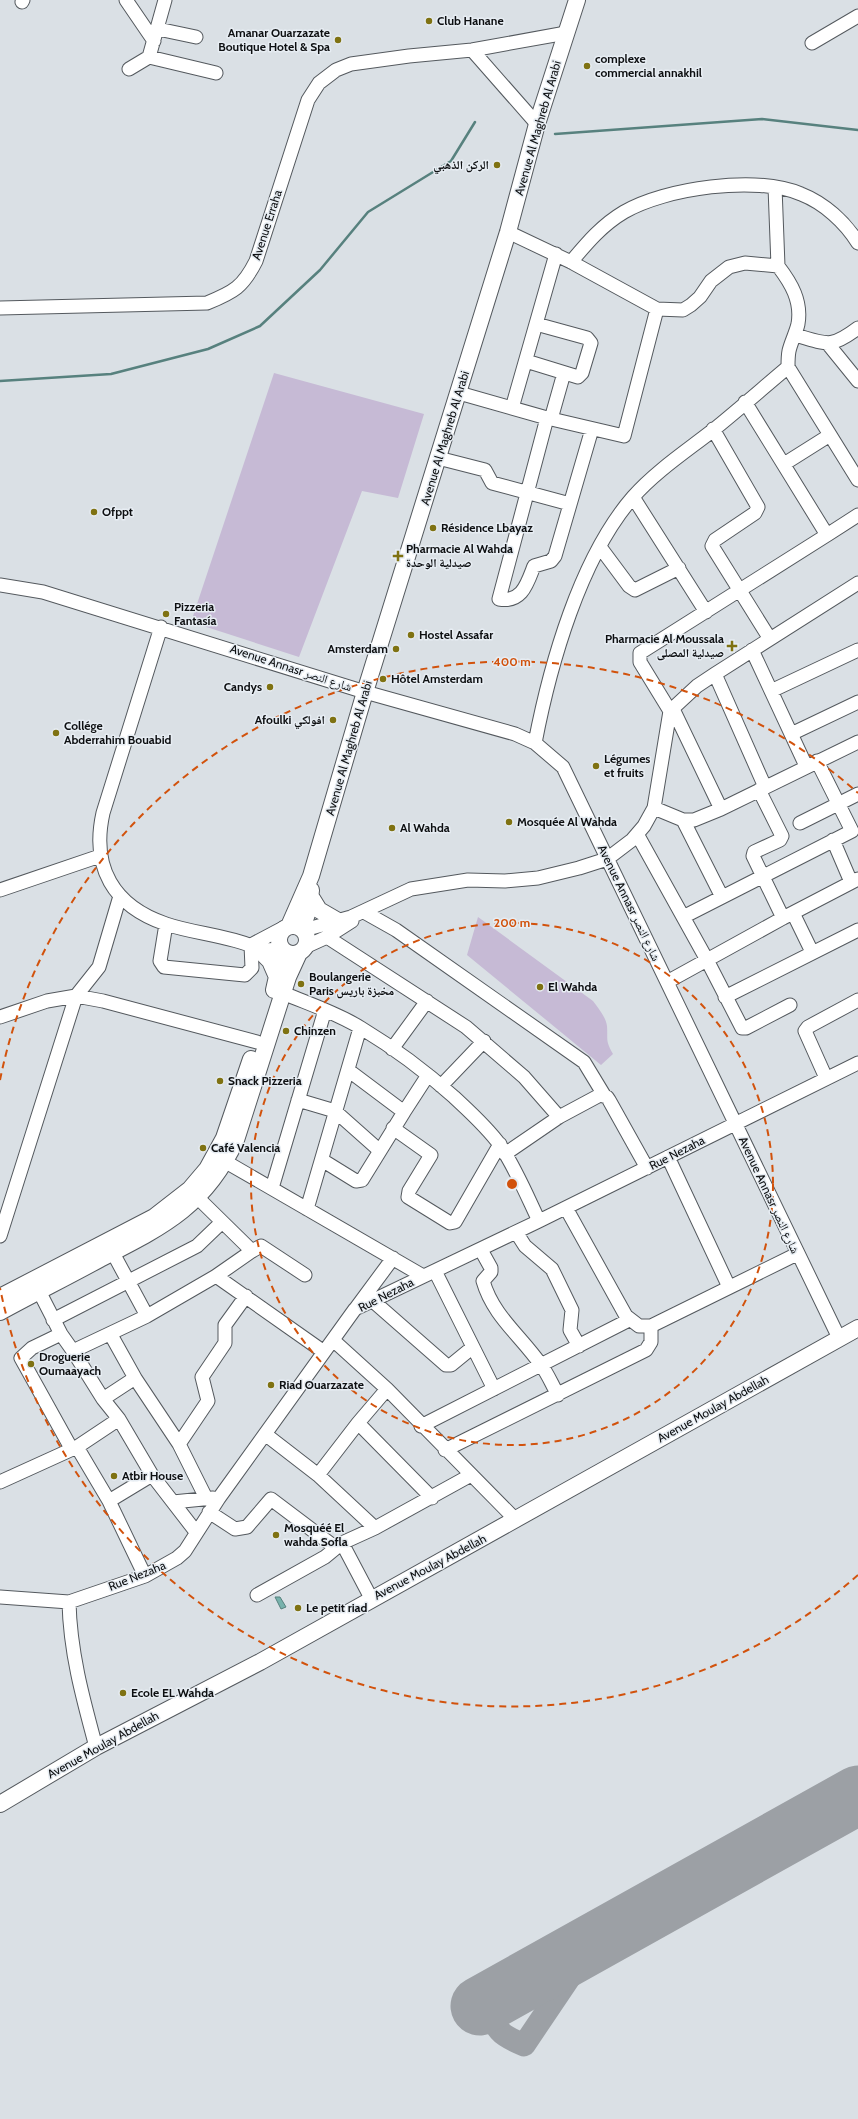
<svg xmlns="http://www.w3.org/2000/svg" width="858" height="2119" font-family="Cabin,'Noto Naskh Arabic',sans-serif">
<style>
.green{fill:#c6bad5}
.water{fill:#77b2ac;stroke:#57817e}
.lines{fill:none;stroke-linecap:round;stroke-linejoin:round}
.stream{stroke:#57817e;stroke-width:2.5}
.taxiway{stroke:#9ca0a5;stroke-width:23}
.runway{stroke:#9ca0a5;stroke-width:59}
.minor-casing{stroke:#54595e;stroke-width:15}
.major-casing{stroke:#54595e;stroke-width:18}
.minor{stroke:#fff;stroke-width:13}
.major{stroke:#fff;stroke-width:16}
.ring{fill:none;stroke:#d2520c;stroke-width:2;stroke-dasharray:7 5}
.poi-dot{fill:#7f7212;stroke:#e7edf3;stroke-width:1.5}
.labels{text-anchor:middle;stroke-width:3;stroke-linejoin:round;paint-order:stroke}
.poi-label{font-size:12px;font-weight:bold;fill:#0d0f11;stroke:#e7edf3;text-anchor:start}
.street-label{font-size:12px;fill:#0d0f11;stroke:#e7edf3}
.centre{fill:#d2520c;stroke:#e7edf3;stroke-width:2}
.ring-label{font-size:12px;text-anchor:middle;font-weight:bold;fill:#d2520c;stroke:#e7edf3;stroke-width:3;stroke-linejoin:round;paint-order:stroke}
</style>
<rect width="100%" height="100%" fill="#dae0e5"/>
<path class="green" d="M274,373L424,414L398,498L362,491L299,657L191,622Z
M478,917L593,1001C598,1008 606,1017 607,1026C608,1040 605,1040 613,1054L601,1065L467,955Z"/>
<path class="water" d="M275,1597H280L286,1607L281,1609Z"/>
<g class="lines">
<path class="stream" d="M555,134L762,119L858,130
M0,381L111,374L208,349L260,326L320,270L368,212L451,161L475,122"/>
<path class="taxiway" d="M548,1968C519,1959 490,1976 492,2008C492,2016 495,2025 500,2031C506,2038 516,2041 524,2045L586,1953L610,1933"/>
<path class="runway" d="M480,2006L858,1795"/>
<defs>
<path id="minor" d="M126,0L154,41
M22,2L23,0
M158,29L196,37
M812,43L858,16
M472,50L537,124
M149,57L216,73
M129,69L149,57L165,0
M775,187L778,266
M508,232L571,262L657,309L683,310L691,305L700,297L711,281L729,267L745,263L778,266C791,283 802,301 798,324C796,333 791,342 789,351C788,356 788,362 788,367L858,480
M571,262C587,243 602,225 624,212C665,188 756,175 801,194C824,203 845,222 858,243
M0,308L207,303C234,292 243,287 256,261L308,100L319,83L336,70L351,64L409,56L472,50L566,33
M795,335C827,344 830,349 858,328
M828,344L858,381
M526,361L578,377L582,373L591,343L587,338L536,324
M459,393L547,418L624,436L657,309
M512,408L556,254
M547,418L499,599C522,603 527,584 534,566L551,561L555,556L592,429
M551,419L564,373
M713,429L758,507L755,513L715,540L712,546L770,639
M438,458L485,470L492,483L570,504
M784,464L830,435
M633,497L706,612
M827,535L858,515
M600,547L629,586L635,590L679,568
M0,585L43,592L365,692L515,734L535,743L563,767L839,1338
M161,627L103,813C91,867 113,906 166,924C195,934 228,935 257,948L265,950L282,949
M752,650L806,766
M715,674L765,787
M771,691L858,650
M673,709L721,809
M670,711L640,662V653L827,535L745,402
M791,734L858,702
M535,743C550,665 580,558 633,497C655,472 685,452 712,431C738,410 763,388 788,367
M759,790L782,836L780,840L754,852L753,856L783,918
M654,808L683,820H694L721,809L858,742
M683,820L722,897
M800,823L858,794
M637,834L707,960L742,1028H746L790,1005
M833,840L851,882
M0,890L100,856
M364,912L396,930L584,1062L604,1095
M793,913L812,952
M683,917L852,831L817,761
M166,924L160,961L164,967L245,975L252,968L251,945
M304,930L351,917L411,889L468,880L505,881L538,878L579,868L607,859L632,840L644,826L654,808L670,711L697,686L715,674L858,583
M327,937L466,1027L524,1077L559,1117
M251,945L283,928
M305,947L327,937L352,921
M667,982L783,918L858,879
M283,993C309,1004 337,1013 361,1028C394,1048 425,1071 454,1097C470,1112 487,1127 500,1145C516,1169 527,1196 539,1221
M725,997L858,930
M0,1017L47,1001L76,996L103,1001L257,1042
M392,1049L427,1001
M348,1070L404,1112
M826,1078L805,1031L808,1027L858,1000
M441,1086L484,1041
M298,1100L335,1111L380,1151
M393,1128L431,1155L409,1191L408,1197L450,1223L455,1222L500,1144
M505,1154L559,1117L600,1095L607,1097L609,1100L647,1168
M668,1157L729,1287
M322,1160L356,1181L362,1180L404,1112L428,1075
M226,1162L423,1276
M272,1188L325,1010
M198,1198L252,1251L216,1276L324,1352
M566,1208L626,1316L639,1326H651L797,1254
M307,1209L360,1028
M516,1232L525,1246L552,1269L572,1310L570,1330L579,1346
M0,1236L76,996L99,967L120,896
M481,1250L491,1268V1272L483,1281C493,1316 521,1336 541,1365C548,1374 552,1385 558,1395
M252,1251L261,1246L305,1275
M113,1253L147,1316
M435,1271L494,1389
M39,1291L61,1334L73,1351L103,1399L119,1419L152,1475L196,1532
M373,1301L446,1365H451L473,1347
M356,1308L393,1258
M53,1320L197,1246L222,1222
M61,1334L32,1348L21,1358L71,1448
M111,1335L135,1378
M333,1340L387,1389L516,1520
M73,1351L147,1316L216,1276
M103,1399L135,1378L179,1444L206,1498
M358,1423L432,1498
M421,1426L629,1320
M265,1434L318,1475L375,1528
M179,1444L208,1401L202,1377L225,1343V1325L246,1296
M77,1447L109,1501L145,1576
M445,1450L646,1350L651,1342V1326
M318,1475L358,1423L387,1389
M0,1482L77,1447L119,1419
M109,1501L152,1475
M173,1502L213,1498
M209,1512L235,1529L247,1527L271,1499L336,1548
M342,1543L371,1598
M257,1595L325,1557L342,1543L375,1528L471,1475
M0,1597L69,1602L145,1576L177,1558L185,1551L219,1498L355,1309L539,1221L858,1063
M69,1602C70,1652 83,1699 96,1747"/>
<path id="major" d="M311,897L319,910L338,921
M279 940a14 14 0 1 1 28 0a14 14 0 1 1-28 0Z
M289,926L311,876L365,692L508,232L537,124L577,0
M302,929L309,908L311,890
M257,948L270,961L277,977
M274,990L283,950
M0,1297L154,1217L190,1189L207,1169L224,1138L251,1059
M0,1312C33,1294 67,1277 100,1259C162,1227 205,1207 236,1140L288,977L299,953
M0,1804L96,1747L260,1662L858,1328"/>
</defs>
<use href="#minor" class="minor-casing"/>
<use href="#major" class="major-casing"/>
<use href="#minor" class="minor"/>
<use href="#major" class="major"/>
</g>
<g class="ring">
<circle cx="512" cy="1184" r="261"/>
<path d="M858 1575A522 522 0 0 1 0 1288M0 1080A522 522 0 0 1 858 793"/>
</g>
<g class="poi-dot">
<circle cx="429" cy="21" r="4"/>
<circle cx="338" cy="40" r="4"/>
<circle cx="587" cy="66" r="4"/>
<circle cx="497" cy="165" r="4"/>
<circle cx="94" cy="512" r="4"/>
<circle cx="433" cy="528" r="4"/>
<path d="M396 550h4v4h4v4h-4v4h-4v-4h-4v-4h4z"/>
<circle cx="166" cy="614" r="4"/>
<circle cx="411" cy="635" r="4"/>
<path d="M730 640h4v4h4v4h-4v4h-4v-4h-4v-4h4z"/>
<circle cx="396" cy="649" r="4"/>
<circle cx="383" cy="679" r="4"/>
<circle cx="270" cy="687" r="4"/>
<circle cx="333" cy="720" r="4"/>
<circle cx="56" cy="733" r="4"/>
<circle cx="596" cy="766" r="4"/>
<circle cx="509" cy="822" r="4"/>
<circle cx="392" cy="828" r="4"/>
<circle cx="301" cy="984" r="4"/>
<circle cx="540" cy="987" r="4"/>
<circle cx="286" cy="1031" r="4"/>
<circle cx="220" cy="1081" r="4"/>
<circle cx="203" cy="1148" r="4"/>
<circle cx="31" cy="1364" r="4"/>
<circle cx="271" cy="1385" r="4"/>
<circle cx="114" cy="1476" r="4"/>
<circle cx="276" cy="1535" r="4"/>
<circle cx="298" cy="1608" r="4"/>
<circle cx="123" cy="1693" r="4"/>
</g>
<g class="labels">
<g class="poi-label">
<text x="437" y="25">Club Hanane</text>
<text x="330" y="37" text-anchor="end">Amanar Ouarzazate<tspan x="330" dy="14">Boutique Hotel &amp; Spa</tspan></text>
<text x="595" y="63">complexe<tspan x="595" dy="14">commercial annakhil</tspan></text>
<text x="489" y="169" text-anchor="end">الركن الذهبي</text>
<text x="102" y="516">Ofppt</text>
<text x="441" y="532">Résidence Lbayaz</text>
<text x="406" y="553">Pharmacie Al Wahda<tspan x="406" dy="14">صيدلية الوحدة</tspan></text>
<text x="174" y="611">Pizzeria<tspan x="174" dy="14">Fantasía</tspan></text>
<text x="419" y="639">Hostel Assafar</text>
<text x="724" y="643" text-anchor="end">Pharmacie Al Moussala<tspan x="724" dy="14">صيدلية المصلى</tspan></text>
<text x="388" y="653" text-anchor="end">Amsterdam</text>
<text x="391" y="683">Hôtel Amsterdam</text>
<text x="262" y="691" text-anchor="end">Candys</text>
<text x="325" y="724" text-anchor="end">Afoulki افولكي</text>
<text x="64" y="730">Collége<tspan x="64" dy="14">Abderrahim Bouabid</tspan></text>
<text x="604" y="763">Légumes<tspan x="604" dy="14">et fruits</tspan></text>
<text x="517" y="826">Mosquée Al Wahda</text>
<text x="400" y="832">Al Wahda</text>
<text x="309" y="981">Boulangerie<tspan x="309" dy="14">Paris مخبزة باريس</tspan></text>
<text x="548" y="991">El Wahda</text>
<text x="294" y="1035">Chinzen</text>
<text x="228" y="1085">Snack Pizzeria</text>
<text x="211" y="1152">Café Valencia</text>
<text x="39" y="1361">Droguerie<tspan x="39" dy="14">Oumaayach</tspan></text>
<text x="279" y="1389">Riad Ouarzazate</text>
<text x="122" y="1480">Atbir House</text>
<text x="284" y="1532">Mosquéé El<tspan x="284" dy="14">wahda Sofla</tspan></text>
<text x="306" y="1612">Le petit riad</text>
<text x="131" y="1697">Ecole EL Wahda</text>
</g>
<g class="street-label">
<text transform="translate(538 128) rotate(-74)" y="4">Avenue Al Maghreb Al Arabi</text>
<text transform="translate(267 225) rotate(-72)" y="4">Avenue Erraha</text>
<text transform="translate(445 438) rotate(-73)" y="4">Avenue Al Maghreb Al Arabi</text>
<text transform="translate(291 668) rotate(18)" y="4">Avenue Annasr شارع النصر</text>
<text transform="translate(349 748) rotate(-74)" y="4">Avenue Al Maghreb Al Arabi</text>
<text transform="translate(629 903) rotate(64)" y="4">Avenue Annasr شارع النصر</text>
<text transform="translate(677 1153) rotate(-27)" y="4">Rue Nezaha</text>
<text transform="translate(769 1195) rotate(65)" y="4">Avenue Annasr شارع النصر</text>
<text transform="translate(386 1295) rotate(-27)" y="4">Rue Nezaha</text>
<text transform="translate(713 1409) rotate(-29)" y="4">Avenue Moulay Abdellah</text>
<text transform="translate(430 1567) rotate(-28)" y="4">Avenue Moulay Abdellah</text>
<text transform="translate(137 1576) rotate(-22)" y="4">Rue Nezaha</text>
<text transform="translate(103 1745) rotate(-29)" y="4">Avenue Moulay Abdellah</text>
</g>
</g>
<circle cx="512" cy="1184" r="6" class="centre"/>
<g class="ring-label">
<text x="512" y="666">400 m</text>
<text x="512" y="927">200 m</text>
</g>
</svg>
